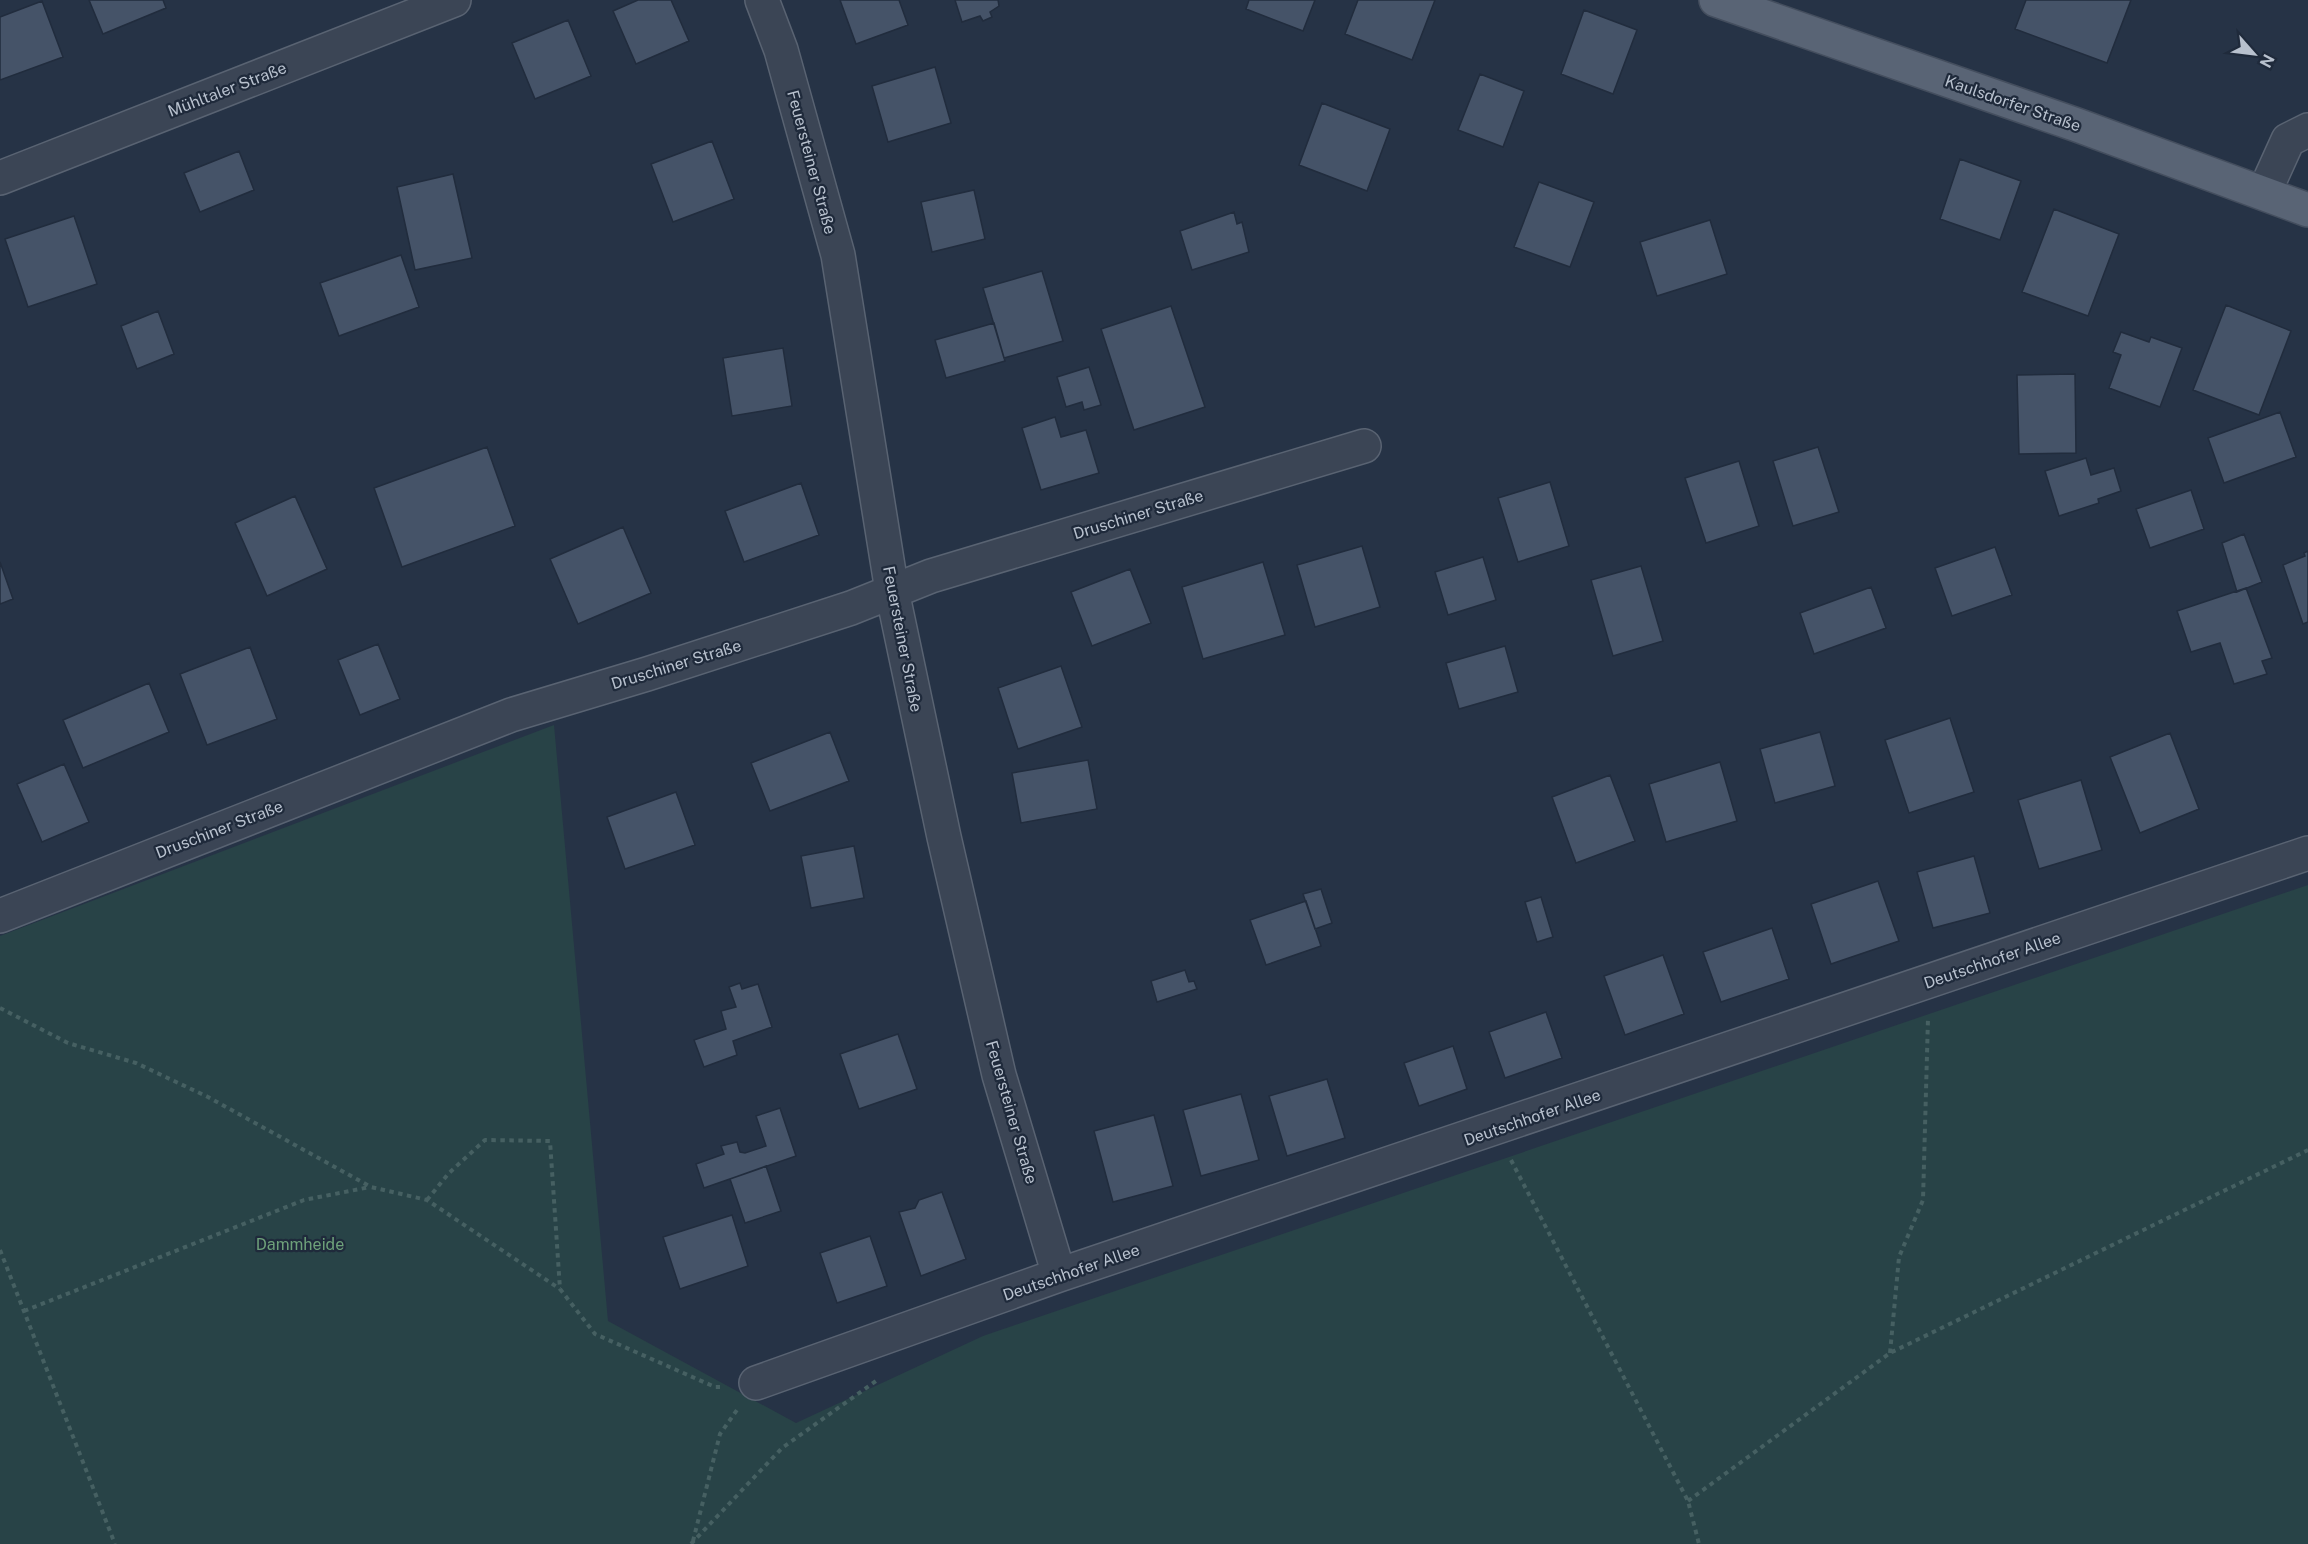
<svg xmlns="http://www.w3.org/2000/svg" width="2308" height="1544" font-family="'Public Sans',sans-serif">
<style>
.green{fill:#284347}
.building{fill:#455368;stroke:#212c3d;stroke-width:1.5}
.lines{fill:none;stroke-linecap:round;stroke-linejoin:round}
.minor-casing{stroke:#596372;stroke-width:36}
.major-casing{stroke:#444e5e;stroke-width:36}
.path{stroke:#466062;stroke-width:4;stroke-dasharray:4.5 4.5;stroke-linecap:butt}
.minor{stroke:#3b4555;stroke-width:33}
.major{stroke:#596475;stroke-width:33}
.labels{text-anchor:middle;stroke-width:4.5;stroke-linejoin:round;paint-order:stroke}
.street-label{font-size:16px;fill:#b8c1ce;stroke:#1f2a3b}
.park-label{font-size:16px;fill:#6ea17a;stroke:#1f2a3b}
</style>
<rect width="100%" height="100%" fill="#263346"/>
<path class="green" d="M554,725L608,1321L796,1423L983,1336L2308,885V1544H0V936Z"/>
<path class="building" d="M89,0H163L166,8L103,34Z
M638,0H671L689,41L636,64L613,11Z
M840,0H899L908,25L856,44Z
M955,0H998L999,6L990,12L992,17L983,21L980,16L962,22Z
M1249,0H1315L1303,31L1246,9Z
M1358,0H1435L1412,60L1345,34Z
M2026,0H2131L2107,63L2015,29Z
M42,1L63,57L0,80V17Z
M1584,10L1637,30L1613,94L1561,74Z
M568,20L591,76L535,99L512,43Z
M935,67L951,123L888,142L872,86Z
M1480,74L1524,91L1503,147L1458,130Z
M1322,103L1390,129L1367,191L1299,165Z
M712,141L734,199L673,222L651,164Z
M239,151L254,190L200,212L184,173Z
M1960,159L2021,181L2000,240L1940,219Z
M453,174L472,258L415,270L397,187Z
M1539,182L1594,202L1570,267L1514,247Z
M974,190L985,239L932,252L921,202Z
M2054,209L2119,234L2088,316L2022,292Z
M1234,212L1237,224L1242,222L1249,252L1192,270L1180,231Z
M74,216L97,284L28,307L5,239Z
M1710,220L1727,274L1657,296L1640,242Z
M401,255L419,307L339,336L320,283Z
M1042,271L1063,341L1004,358L983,288Z
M2226,305L2291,331L2259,415L2193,390Z
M1171,306L1205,407L1134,430L1101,329Z
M158,311L174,354L137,369L121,326Z
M994,323L1005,361L946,378L935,340Z
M2121,332L2149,342L2151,337L2182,348L2160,407L2109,388L2121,355L2113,352Z
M783,348L792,406L732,416L723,358Z
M1089,367L1101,405L1084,410L1082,402L1066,407L1057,377Z
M2075,374L2076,453L2019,454L2017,375Z
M2280,412L2296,457L2224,483L2208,438Z
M1055,417L1061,437L1086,430L1099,473L1041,490L1022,428Z
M487,447L515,526L402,567L374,488Z
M1818,447L1839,512L1793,526L1773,461Z
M2086,458L2091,475L2114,468L2121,491L2098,499L2099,503L2059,516L2045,471Z
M1739,461L1759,526L1706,543L1685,478Z
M1550,482L1569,546L1518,562L1498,498Z
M801,483L819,535L744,562L725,511Z
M2191,490L2204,529L2150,548L2136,509Z
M295,496L327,569L267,596L235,523Z
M623,527L651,593L578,624L550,559Z
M2244,534L2262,582L2237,592L2222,543Z
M1362,546L1380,607L1315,627L1297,565Z
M1995,547L2012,595L1952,616L1935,568Z
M2308,551V622L2303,624L2283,565L2305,556L2304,553Z
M1483,557L1496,600L1448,615L1435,572Z
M0,562L13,599L0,604Z
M1263,562L1285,635L1203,659L1182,587Z
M1641,566L1663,641L1613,656L1591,580Z
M1130,569L1151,623L1092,646L1071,592Z
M1871,587L1886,628L1814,654L1800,613Z
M2246,588L2272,658L2262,661L2267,674L2234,684L2220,643L2191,652L2177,611Z
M378,644L400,699L360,715L338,660Z
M1505,646L1518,692L1459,709L1446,663Z
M250,647L277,719L207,745L180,674Z
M1061,666L1082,727L1018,749L998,688Z
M149,683L169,732L83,768L63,720Z
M1950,718L1974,792L1909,813L1885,740Z
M830,732L849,781L770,811L751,763Z
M1820,732L1835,786L1775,803L1760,749Z
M2170,733L2199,809L2140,833L2110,757Z
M1088,760L1097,809L1021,823L1012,773Z
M1720,762L1737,821L1666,842L1649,784Z
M64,764L89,822L42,842L17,784Z
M1610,775L1635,841L1576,863L1552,797Z
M2081,780L2102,850L2039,869L2018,800Z
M676,792L695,845L625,869L607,817Z
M854,846L864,898L811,908L801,856Z
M1974,856L1990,913L1933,928L1917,872Z
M1878,881L1899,941L1831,964L1811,904Z
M1321,889L1332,923L1315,929L1303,894Z
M1541,897L1553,937L1537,942L1525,902Z
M1306,901L1321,946L1266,965L1250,920Z
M1772,928L1789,979L1721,1002L1703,952Z
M1663,955L1684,1014L1625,1035L1604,976Z
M1185,970L1189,982L1194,981L1197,989L1157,1002L1151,981Z
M740,983L742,989L758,984L772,1027L733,1041L737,1055L704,1067L694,1040L726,1029L721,1011L736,1007L729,987Z
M1546,1012L1562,1058L1505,1078L1489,1032Z
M898,1034L917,1089L859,1109L840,1054Z
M1453,1046L1467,1089L1419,1106L1404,1063Z
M1327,1079L1345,1138L1287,1156L1269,1096Z
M1241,1094L1259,1160L1201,1176L1183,1110Z
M780,1108L796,1156L704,1188L696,1164L724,1154L721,1146L737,1142L740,1152L745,1153L766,1146L756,1116Z
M1154,1115L1173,1186L1113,1202L1094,1131Z
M766,1166L781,1211L745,1223L730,1179Z
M942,1192L966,1259L921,1276L899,1212L915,1208L919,1200Z
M732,1215L748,1266L680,1289L663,1237Z
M870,1236L887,1286L837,1303L820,1253Z"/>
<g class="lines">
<defs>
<path id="minor" d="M762,0L781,50L838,255L892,591L944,837L999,1075L1059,1275
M0,178L454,0
M2264,193L2288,140L2308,130
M0,916L511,715L647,674L851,608L931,576L1364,446
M756,1383L1059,1275L2308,853"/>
<path id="major" d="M1716,0L2077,125L2308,210"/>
</defs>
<use href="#minor" class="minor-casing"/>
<use href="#major" class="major-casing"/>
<path class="path" d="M0,1008L68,1043L136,1063L208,1097L371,1187L427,1200L560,1289
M1511,1160L1688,1501L1699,1544
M427,1200L449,1173L485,1140L550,1141L560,1289L595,1334L715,1387H720
M0,1250L115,1544
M24,1311L304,1200L370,1187
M1890,1353L1899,1257L1923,1200L1928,1018
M1688,1501L1890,1353L2308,1150
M693,1541L720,1434L737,1410
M691,1544L782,1448L876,1381"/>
<use href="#minor" class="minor"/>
<use href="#major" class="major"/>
</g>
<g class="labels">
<g class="street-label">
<text transform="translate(227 89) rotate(-21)" y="6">Mühltaler Straße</text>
<text transform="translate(2013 103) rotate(19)" y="6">Kaulsdorfer Straße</text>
<text transform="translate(812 162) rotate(75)" y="6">Feuersteiner Straße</text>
<text transform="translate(1138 514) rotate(-17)" y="6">Druschiner Straße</text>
<text transform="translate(903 639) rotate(79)" y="6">Feuersteiner Straße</text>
<text transform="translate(676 664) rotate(-17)" y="6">Druschiner Straße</text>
<text transform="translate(219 829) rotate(-21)" y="6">Druschiner Straße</text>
<text transform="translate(1992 960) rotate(-19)" y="6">Deutschhofer Allee</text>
<text transform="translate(1012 1112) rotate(74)" y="6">Feuersteiner Straße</text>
<text transform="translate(1532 1117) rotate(-19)" y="6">Deutschhofer Allee</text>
<text transform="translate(1071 1272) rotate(-19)" y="6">Deutschhofer Allee</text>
</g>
<g class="park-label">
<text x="300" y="1250">Dammheide</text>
</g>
</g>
<g transform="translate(2254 54) rotate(118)" stroke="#1f2a3b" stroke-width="4.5" paint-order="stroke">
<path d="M0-4.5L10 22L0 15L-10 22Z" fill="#b8c1ce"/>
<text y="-9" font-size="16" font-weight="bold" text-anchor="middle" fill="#b8c1ce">N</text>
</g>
</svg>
